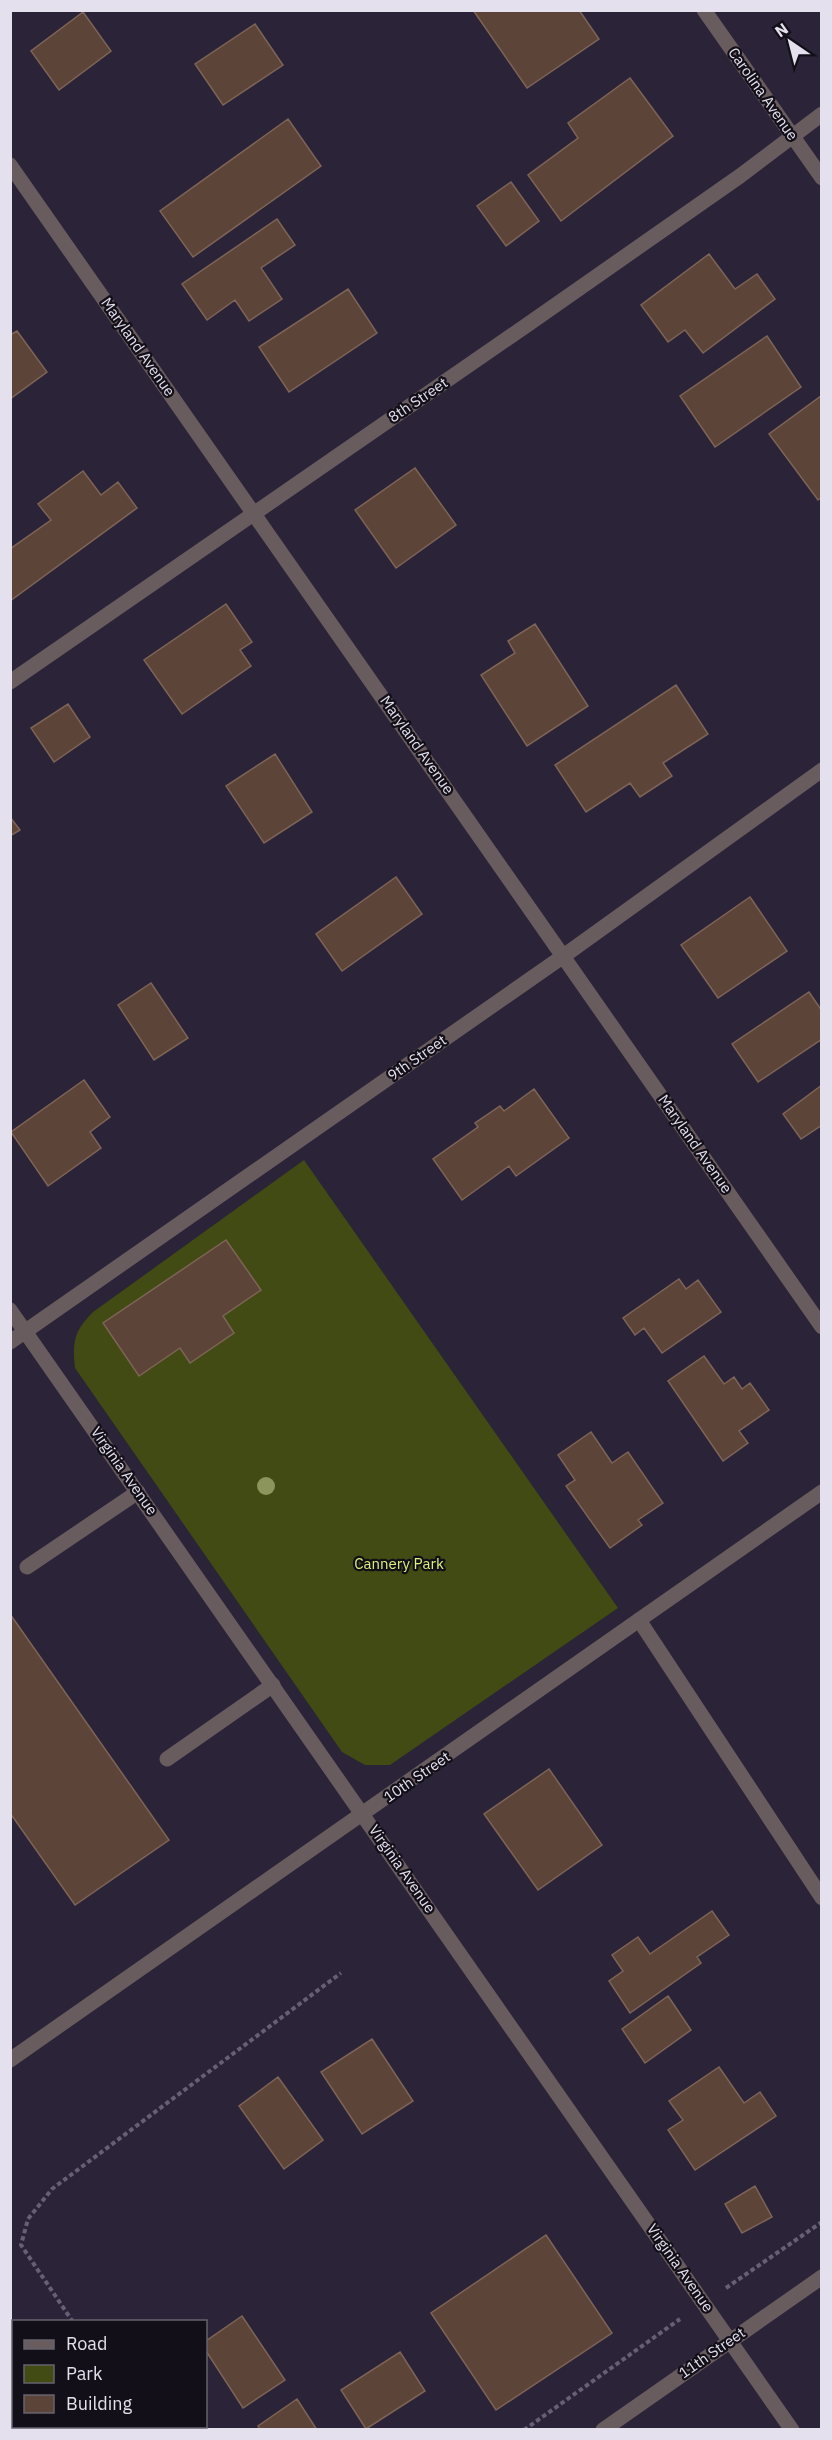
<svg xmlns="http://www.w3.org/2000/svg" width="832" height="2440" font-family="'IBM Plex Sans',sans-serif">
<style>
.green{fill:#414b13}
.building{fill:#5d4438;stroke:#7e6457;stroke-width:1.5}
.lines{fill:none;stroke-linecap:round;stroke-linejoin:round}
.path{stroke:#676073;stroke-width:4;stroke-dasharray:4.5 3;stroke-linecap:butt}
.service{stroke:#695c5e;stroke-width:15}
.minor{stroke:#695c5e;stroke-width:15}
.tertiary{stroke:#695c5e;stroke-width:15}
.tree{fill:#8b955c}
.labels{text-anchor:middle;stroke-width:4.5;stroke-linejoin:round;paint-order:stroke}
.street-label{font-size:15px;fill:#e5e0ee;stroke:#120f18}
.park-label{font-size:15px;fill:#d9f27a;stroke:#120f18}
</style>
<rect width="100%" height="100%" fill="#2b2338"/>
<path class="green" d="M304,1160L618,1608L390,1765H365L342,1752L75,1368C72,1342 74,1331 93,1312Z"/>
<path class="building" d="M473,10H579L599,39L527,88Z
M83,12L111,51L59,90L31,51Z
M255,24L283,65L223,105L195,64Z
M630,78L673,136L561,221L528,175L578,138L568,123Z
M288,119L321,166L193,257L160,211Z
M511,182L539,221L506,246L477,206Z
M277,219L295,245L261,268L282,299L249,321L235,300L207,320L182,284Z
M709,254L735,289L757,274L775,299L703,353L685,330L668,342L641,305Z
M348,289L377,333L289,392L259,347Z
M17,331L47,372L10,399V335Z
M767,336L801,387L715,447L680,396Z
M821,396L822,497L818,500L769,434Z
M415,468L456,525L396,568L355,510Z
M83,471L101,495L118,482L137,508L10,601V549L51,520L38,504Z
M226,604L252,642L240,650L251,666L182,714L144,660Z
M535,624L588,706L527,746L481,675L515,653L508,641Z
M676,685L708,734L663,763L672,776L640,797L630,783L586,812L555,765Z
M68,704L90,737L54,762L31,728Z
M275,754L312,812L264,843L226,786Z
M10,817L20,830L10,836Z
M396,877L422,914L342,971L316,934Z
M750,897L787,951L718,998L681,945Z
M151,983L188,1038L154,1060L118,1005Z
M809,992L822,1011V1039L758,1082L732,1044Z
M84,1080L110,1117L90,1132L101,1148L48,1186L11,1132Z
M822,1085V1125L801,1139L783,1114Z
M534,1089L569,1138L516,1176L509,1166L462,1200L433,1159L478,1127L475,1123L500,1106L504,1111Z
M226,1240L261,1290L223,1316L234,1333L190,1363L180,1348L139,1376L103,1323Z
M679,1279L686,1289L698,1280L721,1312L662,1353L644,1328L635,1335L623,1318Z
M704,1356L724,1384L734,1377L742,1389L750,1383L769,1410L739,1431L748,1443L723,1461L668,1381Z
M591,1432L612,1463L628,1452L663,1503L638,1520L642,1525L610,1548L566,1486L575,1480L558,1455Z
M10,1614L169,1840L75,1905L10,1813Z
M549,1769L602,1845L538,1890L484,1814Z
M712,1911L729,1935L697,1957L701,1963L630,2013L609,1981L623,1971L612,1955L638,1937L650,1954Z
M668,1996L691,2030L645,2063L622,2029Z
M372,2039L413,2101L362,2134L321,2072Z
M719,2067L744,2103L760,2092L776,2116L695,2170L668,2130L683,2120L669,2101Z
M278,2077L323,2140L284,2169L239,2106Z
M755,2186L772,2217L742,2233L725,2204Z
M546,2235L612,2333L496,2410L431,2313Z
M242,2316L285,2380L243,2408L206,2351V2341Z
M400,2352L425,2391L366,2429L341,2390Z
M297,2399L317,2430H260L258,2426Z"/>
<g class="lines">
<path class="path" d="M726,2288L822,2222
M73,2322L21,2245L28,2219L52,2189L341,1973
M10,2374L14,2378
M47,2426L49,2430
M143,2426L145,2430
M524,2430L680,2319"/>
<path class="service" d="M27,1567L138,1492
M639,1620L822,1898
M167,1759L273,1685"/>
<path class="minor" d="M704,10L822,178
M10,165L822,1327
M10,682L527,325L740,176L822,114
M10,1310L792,2430
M10,1342L565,955L822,770
M603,2430L822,2277"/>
<path class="tertiary" d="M10,2060L822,1492"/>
</g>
<circle class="tree" cx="266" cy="1486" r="9"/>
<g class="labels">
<g class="street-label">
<text transform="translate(763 94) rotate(55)" y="5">Carolina Avenue</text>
<text transform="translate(138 347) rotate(55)" y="5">Maryland Avenue</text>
<text transform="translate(418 400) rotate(-34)" y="5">8th Street</text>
<text transform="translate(417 745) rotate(55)" y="5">Maryland Avenue</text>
<text transform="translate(417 1058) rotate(-35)" y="5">9th Street</text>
<text transform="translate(695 1144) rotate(55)" y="5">Maryland Avenue</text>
<text transform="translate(124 1471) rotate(55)" y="5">Virginia Avenue</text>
<text transform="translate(417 1777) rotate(-35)" y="5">10th Street</text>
<text transform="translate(402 1869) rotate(55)" y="5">Virginia Avenue</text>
<text transform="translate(680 2268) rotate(55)" y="5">Virginia Avenue</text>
<text transform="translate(712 2353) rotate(-35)" y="5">11th Street</text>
</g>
<g class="park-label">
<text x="399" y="1569">Cannery Park</text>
</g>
</g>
<rect width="832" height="2440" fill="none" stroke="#e5e0ee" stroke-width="24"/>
<rect x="12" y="2320" width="195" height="108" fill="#120f18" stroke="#66636e" stroke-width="1.5"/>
<rect x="24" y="2340" width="30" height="9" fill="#695c5e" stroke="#66636e" stroke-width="1.5"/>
<text x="66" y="2350" font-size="18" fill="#e5e0ee">Road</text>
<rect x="24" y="2365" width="30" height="18" fill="#414b13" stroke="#66636e" stroke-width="1.5"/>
<text x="66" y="2380" font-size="18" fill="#e5e0ee">Park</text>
<rect x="24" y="2395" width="30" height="18" fill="#5d4438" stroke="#66636e" stroke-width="1.5"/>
<text x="66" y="2410" font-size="18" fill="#e5e0ee">Building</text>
<g transform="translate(790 42) rotate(325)" stroke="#120f18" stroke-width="4.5" paint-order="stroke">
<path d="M0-4.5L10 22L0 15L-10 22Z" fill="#e5e0ee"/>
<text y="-9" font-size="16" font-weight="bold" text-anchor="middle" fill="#e5e0ee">N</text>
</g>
</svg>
